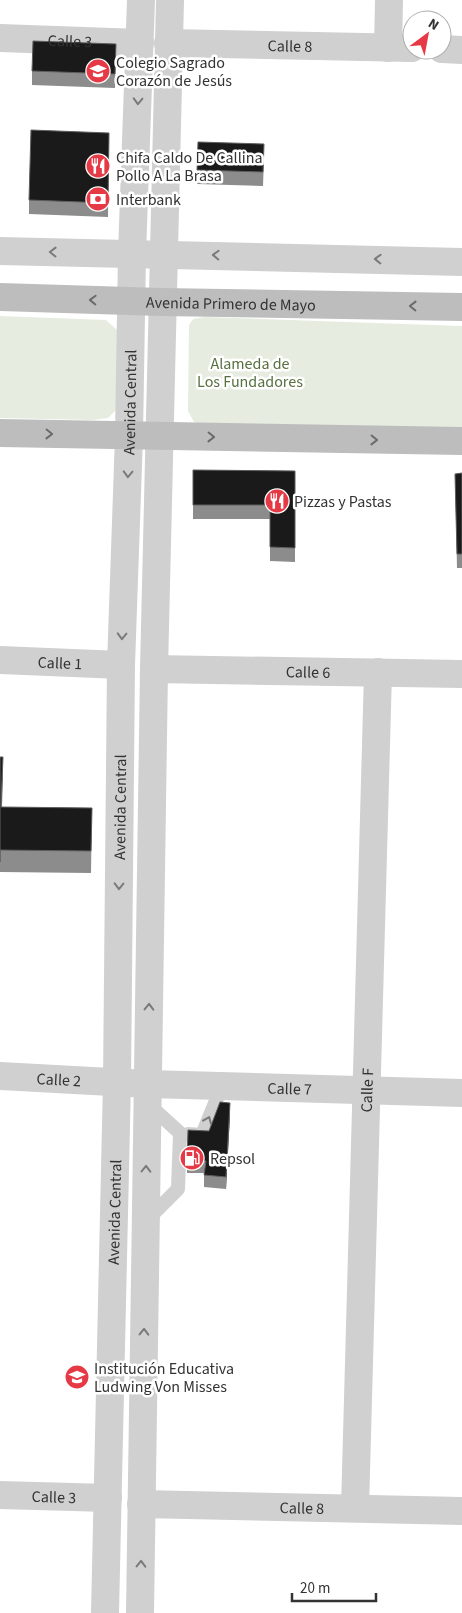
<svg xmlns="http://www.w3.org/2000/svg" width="462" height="1613" font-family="'Source Sans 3',sans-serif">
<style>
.green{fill:#e6ecdf}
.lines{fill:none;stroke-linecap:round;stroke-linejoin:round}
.service{stroke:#d0d0d0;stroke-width:14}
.minor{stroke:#d0d0d0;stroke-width:28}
.tertiary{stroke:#d0d0d0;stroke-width:28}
.secondary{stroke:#bdbdbd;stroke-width:28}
.wall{fill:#8c8c8c}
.shaded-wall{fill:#5f5f5f}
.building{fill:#1a1a1a;stroke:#5f5f5f}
.oneway{stroke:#7a7a7a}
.oneway2{stroke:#6a6a6a}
.labels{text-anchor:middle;stroke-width:5;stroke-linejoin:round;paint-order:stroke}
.street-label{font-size:16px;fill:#333;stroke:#fff}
.poi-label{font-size:16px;fill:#333;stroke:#fff;text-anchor:start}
.park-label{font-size:16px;fill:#56703f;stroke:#fff}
</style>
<rect width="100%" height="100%" fill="#fff"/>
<path class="green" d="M0,316L106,320L117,330L121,345L116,410L108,418L92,420L0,418Z
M204,317L462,326V432L210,425L194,422L188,411L189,325L193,319Z"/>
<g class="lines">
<path class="service" d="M188,1134L202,1135L222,1086
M147,1220L178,1189L180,1133L148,1104"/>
<g class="minor">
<path id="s1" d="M0,38L140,43"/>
<path id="s2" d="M168,43L412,48"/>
<path d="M388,48L389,0"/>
<path d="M442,49L462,50"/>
<path d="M0,251L462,262"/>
<path id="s3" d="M0,660L121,665"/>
<path id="s4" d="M154,669L462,674"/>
<path id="s5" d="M0,1076L148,1084L462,1093"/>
<path id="s6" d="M0,1495L108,1498"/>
<path id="s7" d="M141,1504L462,1511"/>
<path id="s8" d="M355,1508L378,672"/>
</g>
<g class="tertiary">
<path id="s9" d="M105,1613L117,1081L121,665L129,436L132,254L141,0"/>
<path d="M140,1613L154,669L170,0"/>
</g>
<g class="secondary">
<path id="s10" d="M0,297L161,302L462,307"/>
<path d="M0,433L462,441"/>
</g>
</g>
<path class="wall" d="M116,44L115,88L32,85V71Z
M109,133L108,217L29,214V200Z
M264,158L263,186L197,184V170Z
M193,470L295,471V562L270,561V519H193Z
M462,473V568H457L455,474Z
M0,757L3,779L2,807L92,808L91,873L0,872Z
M230,1115L226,1189L204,1187V1173H187V1160L209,1131Z"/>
<path class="shaded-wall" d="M230,1103V1115L226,1189V1177Z"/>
<path class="building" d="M33,41L116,44L115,74L32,71Z
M31,130L109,133L108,203L29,200Z
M198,142L264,144L263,172L197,170Z
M193,470L295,471V548L270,547V505H193Z
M462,473V554H457L455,474Z
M0,757H3L1,807L92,808L91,851L0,850V862Z
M220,1102L230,1103L226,1177L204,1175L206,1161L187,1160L188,1130L209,1131Z"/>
<defs><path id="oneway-chevron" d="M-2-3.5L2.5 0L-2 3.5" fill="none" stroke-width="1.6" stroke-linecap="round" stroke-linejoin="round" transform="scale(1.25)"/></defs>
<g class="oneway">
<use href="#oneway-chevron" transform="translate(138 101) rotate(92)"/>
<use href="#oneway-chevron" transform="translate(53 252) rotate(-179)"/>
<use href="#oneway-chevron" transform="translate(216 255) rotate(-178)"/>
<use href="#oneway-chevron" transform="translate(378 259) rotate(-178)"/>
<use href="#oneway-chevron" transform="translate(128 474) rotate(92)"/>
<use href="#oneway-chevron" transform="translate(122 636) rotate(92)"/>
<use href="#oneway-chevron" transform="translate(119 886) rotate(91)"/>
<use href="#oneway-chevron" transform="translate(149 1007) rotate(-89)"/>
<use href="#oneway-chevron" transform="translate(208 1120) rotate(-67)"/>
<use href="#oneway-chevron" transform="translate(146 1169) rotate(-89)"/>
<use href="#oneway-chevron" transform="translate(144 1332) rotate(-89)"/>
<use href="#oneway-chevron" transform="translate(141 1564) rotate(-89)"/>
</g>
<g class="oneway2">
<use href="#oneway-chevron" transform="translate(93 300) rotate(-178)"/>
<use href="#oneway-chevron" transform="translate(413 306) rotate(-179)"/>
<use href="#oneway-chevron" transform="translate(49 434) rotate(1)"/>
<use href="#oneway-chevron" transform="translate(211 437) rotate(1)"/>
<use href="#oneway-chevron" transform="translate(374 440) rotate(1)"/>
</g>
<defs>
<symbol id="school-disc" viewBox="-11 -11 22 22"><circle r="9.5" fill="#e63946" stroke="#fff"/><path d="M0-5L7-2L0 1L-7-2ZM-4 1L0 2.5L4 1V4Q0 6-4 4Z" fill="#fff"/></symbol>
<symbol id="restaurant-disc" viewBox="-11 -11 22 22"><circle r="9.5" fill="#e63946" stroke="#fff"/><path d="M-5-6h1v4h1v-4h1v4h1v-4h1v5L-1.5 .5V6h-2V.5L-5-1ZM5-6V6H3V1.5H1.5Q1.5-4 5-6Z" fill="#fff"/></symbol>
<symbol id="bank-disc" viewBox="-11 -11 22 22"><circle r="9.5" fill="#e63946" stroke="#fff"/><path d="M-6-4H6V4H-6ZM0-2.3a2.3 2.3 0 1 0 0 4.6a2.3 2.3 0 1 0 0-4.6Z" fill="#fff"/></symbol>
<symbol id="fuel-disc" viewBox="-11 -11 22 22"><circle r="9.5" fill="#e63946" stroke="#fff"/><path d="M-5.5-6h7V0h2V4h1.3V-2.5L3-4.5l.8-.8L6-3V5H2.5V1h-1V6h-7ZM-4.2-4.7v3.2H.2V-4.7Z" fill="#fff"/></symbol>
</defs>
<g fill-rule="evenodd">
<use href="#school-disc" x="84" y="57" width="28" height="28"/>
<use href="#restaurant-disc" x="84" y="152" width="28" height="28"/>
<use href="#bank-disc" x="84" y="185" width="28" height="28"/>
<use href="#restaurant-disc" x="263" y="487" width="28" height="28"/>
<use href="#fuel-disc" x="178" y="1144" width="28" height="28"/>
<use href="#school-disc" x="63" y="1363" width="28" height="28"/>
</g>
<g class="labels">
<g class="street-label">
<text dy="6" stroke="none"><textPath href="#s1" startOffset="70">Calle 3</textPath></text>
<text dy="6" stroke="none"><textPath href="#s2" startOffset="122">Calle 8</textPath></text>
<text dy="6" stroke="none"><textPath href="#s10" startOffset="231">Avenida Primero de Mayo</textPath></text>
<text dy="6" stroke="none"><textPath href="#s9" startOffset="1211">Avenida Central</textPath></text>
<text dy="6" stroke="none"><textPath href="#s3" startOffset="60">Calle 1</textPath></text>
<text dy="6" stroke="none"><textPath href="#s4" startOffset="154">Calle 6</textPath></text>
<text dy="6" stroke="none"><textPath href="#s9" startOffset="806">Avenida Central</textPath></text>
<text dy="6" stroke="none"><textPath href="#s5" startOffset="59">Calle 2</textPath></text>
<text dy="6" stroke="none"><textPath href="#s5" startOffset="290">Calle 7</textPath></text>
<text dy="6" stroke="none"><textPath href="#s8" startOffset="418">Calle F</textPath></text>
<text dy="6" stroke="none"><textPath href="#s9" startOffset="401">Avenida Central</textPath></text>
<text dy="6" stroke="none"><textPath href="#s6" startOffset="54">Calle 3</textPath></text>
<text dy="6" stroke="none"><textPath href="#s7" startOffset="161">Calle 8</textPath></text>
</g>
<g class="poi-label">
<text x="116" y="68">Colegio Sagrado<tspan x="116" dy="18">Corazón de Jesús</tspan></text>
<text x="116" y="163">Chifa Caldo De Callina<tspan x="116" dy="18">Pollo A La Brasa</tspan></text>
<text x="116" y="205">Interbank</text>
<text x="294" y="507">Pizzas y Pastas</text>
<text x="210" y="1164">Repsol</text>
<text x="94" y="1374">Institución Educativa<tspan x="94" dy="18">Ludwing Von Misses</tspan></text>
</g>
<g class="park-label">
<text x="250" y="369">Alameda de<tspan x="250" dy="18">Los Fundadores</tspan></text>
</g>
</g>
<g transform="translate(427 35) rotate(32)"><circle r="24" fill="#ffffff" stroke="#adadad"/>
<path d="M0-4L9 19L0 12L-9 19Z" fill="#e63946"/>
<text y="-8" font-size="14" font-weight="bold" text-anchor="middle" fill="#333333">N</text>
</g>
<path d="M292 1593v8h84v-8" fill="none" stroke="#333333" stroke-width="2.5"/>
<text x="300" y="1593" font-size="15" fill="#333333" stroke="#ffffff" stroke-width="4" paint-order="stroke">20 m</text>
</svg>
